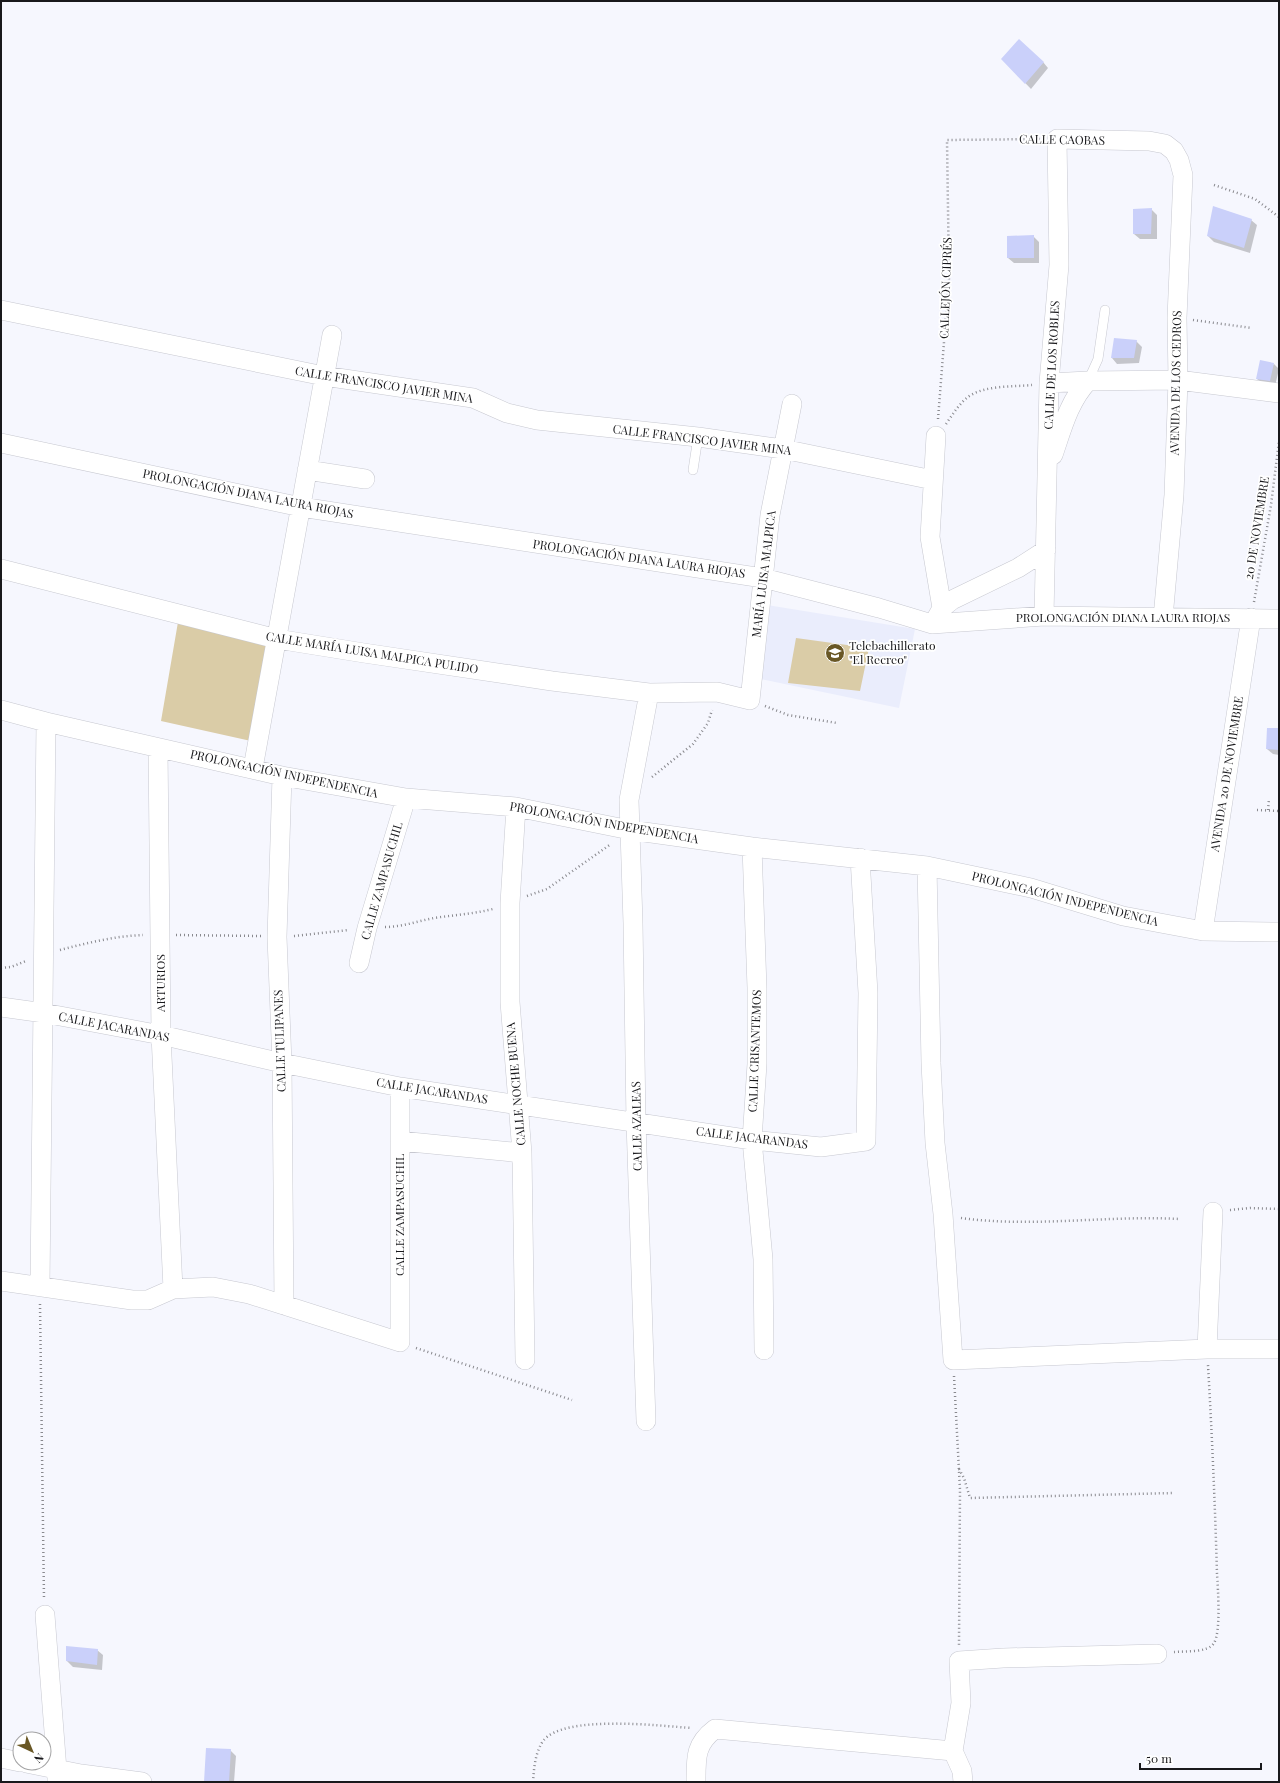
<svg xmlns="http://www.w3.org/2000/svg" width="1280" height="1783" font-family="'Playfair Display',serif">
<style>
.built{fill:#eaedfc}
.green{fill:#dacca7}
.shadow{fill:#0003}
.building{fill:#cad0fa}
.lines{fill:none;stroke-linecap:round;stroke-linejoin:round}
.lane-casing{stroke:#c7c8d0;stroke-width:10}
.street-casing{stroke:#c7c8d0;stroke-width:20}
.path{stroke:#89898e;stroke-width:2.5;stroke-dasharray:1 3;stroke-linecap:butt}
.lane{stroke:#fff;stroke-width:9}
.street{stroke:#fff;stroke-width:19}
.labels{text-anchor:middle;stroke-width:3.5;stroke-linejoin:round;paint-order:stroke}
.street-label{font-size:12px;fill:#19191c;stroke:#fff}
.poi-label{font-size:12px;fill:#19191c;stroke:#fff;text-anchor:start}
</style>
<rect width="100%" height="100%" fill="#f6f7fe"/>
<path class="built" d="M767,605L915,629L899,708L756,678Z"/>
<path class="green" d="M178,622L272,642L251,741L161,721Z
M796,638L869,648L860,691L788,683Z"/>
<path class="shadow" d="M1002,59L1043,62L1048,68L1031,89Z
M1151,209L1157,215V239H1140L1134,234Z
M1251,220L1257,225L1250,253L1214,242L1208,236Z
M1033,236L1039,242V263H1014L1008,258Z
M1115,339L1136,341L1142,347L1139,363L1117,364L1112,358Z
M1274,364L1279,369L1275,386L1263,384L1257,379Z
M1279,729V755L1273,754L1267,749Z
M97,1650L103,1655L102,1670L73,1667L67,1661Z
M230,1750L236,1756L234,1782H205Z"/>
<path class="building" d="M1019,39L1044,62L1025,84L1001,59Z
M1213,206L1252,219L1244,248L1207,236Z
M1152,208L1151,234H1133V209Z
M1034,235V258H1007V236Z
M1114,338L1137,340L1134,358H1111Z
M1260,360L1274,363L1270,381L1256,379Z
M1267,728H1279V750L1266,749Z
M66,1646L98,1649L97,1665L66,1661Z
M206,1748L231,1749L229,1782H204Z"/>
<g class="lines">
<defs>
<path id="lane" d="M1088,381L1098,359L1105,310
M693,470L698,437"/>
<path id="street" d="M1,310L324,376L473,398L507,413L537,420L698,437L783,449L933,480
M1049,383L1088,381L1178,380L1279,393
M936,436L930,537L942,608
M1,443L301,507L763,578L879,608L932,624L1044,616L1279,619
M1053,455C1062,429 1069,401 1088,381
M307,470L365,479
M1,569L277,639L364,653L552,681L649,693L717,692L750,700L770,515L792,404
M1044,616L1049,383L1059,265L1057,139L1149,141L1165,144L1174,151L1179,160L1183,175L1177,318L1178,380L1174,495L1163,618
M937,617L942,608L952,600L1018,568L1046,550
M1,710L46,722L282,776L406,798L516,807L630,830L752,847L927,866L1031,888L1123,916L1203,931L1279,932
M158,748L161,1035L173,1289
M253,768L332,335
M282,776L277,937L282,1063L284,1305
M516,807L510,903V1002L522,1153L525,1360
M752,847L757,988V1064L752,1140L763,1259L764,1350
M927,866L931,1063L935,1143L943,1214L953,1360L1207,1349H1279
M1203,931L1251,618
M359,963L367,928L406,798
M1,1007L44,1013L161,1035L282,1063L400,1087L752,1140L821,1147L866,1141L868,993L860,858
M400,1141L522,1153
M1,1281L132,1300H148L173,1289L213,1287L249,1294L400,1342V1087
M40,1286C43,1098 43,910 46,722
M1207,1349L1213,1212
M646,1421L636,1122L633,923L629,800L649,693
M45,1615L57,1770V1782
M1,1758L20,1762
M26,1763L81,1774L142,1782
M696,1782C696,1758 695,1744 715,1729L953,1751
M963,1782L962,1771L953,1751L961,1703L959,1661L1003,1658L1157,1654"/>
</defs>
<use href="#lane" class="lane-casing"/>
<use href="#street" class="street-casing"/>
<path class="path" d="M1214,185L1255,199L1279,217
M1193,320L1252,328
M938,419L949,278L947,140L1040,139
M946,424C953,414 959,404 968,397C984,385 1013,387 1032,385
M1254,602L1271,505L1279,441
M765,706L788,715L837,723
M652,777L693,744L708,723L712,710
M1257,810L1279,811
M1268,810L1269,799
M527,896L547,889L611,844
M385,927C402,927 418,921 434,918C454,915 473,914 493,909
M176,935L261,936
M294,936L349,930
M60,950C87,943 115,936 143,935
M1,968L11,967L26,961
M1230,1210L1250,1208L1279,1209
M961,1218C1033,1228 1107,1215 1180,1219
M40,1304L44,1599
M416,1348L572,1400
M954,1376L960,1490L959,1645
M959,1469L964,1478L970,1498L1174,1493
M1174,1652C1185,1651 1208,1653 1214,1643C1221,1632 1218,1589 1217,1574C1215,1504 1212,1435 1208,1365
M533,1782C534,1768 535,1753 543,1741C564,1714 660,1726 692,1728"/>
<use href="#lane" class="lane"/>
<use href="#street" class="street"/>
</g>
<defs>
<symbol id="university-disc" viewBox="-11 -11 22 22"><circle r="9.5" fill="#695725" stroke="#fff"/><path d="M0-5L7-2L0 1L-7-2ZM-4 1L0 2.5L4 1V4Q0 6-4 4Z" fill="#fff"/></symbol>
</defs>
<g fill-rule="evenodd">
<use href="#university-disc" x="824" y="642" width="22" height="22"/>
</g>
<g class="labels">
<g class="street-label">
<text transform="translate(1062 140) rotate(1)" y="4">CALLE CAOBAS</text>
<text transform="translate(946 288) rotate(-88)" y="4">CALLEJÓN CIPRÉS</text>
<text transform="translate(1052 365) rotate(-87)" y="4">CALLE DE LOS ROBLES</text>
<text transform="translate(1176 383) rotate(-89)" y="4">AVENIDA DE LOS CEDROS</text>
<text transform="translate(384 385) rotate(9)" y="4">CALLE FRANCISCO JAVIER MINA</text>
<text transform="translate(702 440) rotate(7)" y="4">CALLE FRANCISCO JAVIER MINA</text>
<text transform="translate(248 494) rotate(11)" y="4">PROLONGACIÓN DIANA LAURA RIOJAS</text>
<text transform="translate(1257 528) rotate(-81)" y="4">20 DE NOVIEMBRE</text>
<text transform="translate(639 559) rotate(8)" y="4">PROLONGACIÓN DIANA LAURA RIOJAS</text>
<text transform="translate(764 574) rotate(-83)" y="4">MARÍA LUISA MALPICA</text>
<text x="1123" y="622">PROLONGACIÓN DIANA LAURA RIOJAS</text>
<text transform="translate(372 653) rotate(9)" y="4">CALLE MARÍA LUISA MALPICA PULIDO</text>
<text transform="translate(284 774) rotate(12)" y="4">PROLONGACIÓN INDEPENDENCIA</text>
<text transform="translate(1227 774) rotate(-81)" y="4">AVENIDA 20 DE NOVIEMBRE</text>
<text transform="translate(604 823) rotate(10)" y="4">PROLONGACIÓN INDEPENDENCIA</text>
<text transform="translate(382 881) rotate(-74)" y="4">CALLE ZAMPASUCHIL</text>
<text transform="translate(1065 899) rotate(14)" y="4">PROLONGACIÓN INDEPENDENCIA</text>
<text transform="translate(161 983) rotate(-90)" y="4">ARTURIOS</text>
<text transform="translate(114 1027) rotate(11)" y="4">CALLE JACARANDAS</text>
<text transform="translate(280 1041) rotate(-92)" y="4">CALLE TULIPANES</text>
<text transform="translate(755 1051) rotate(-88)" y="4">CALLE CRISANTEMOS</text>
<text transform="translate(516 1084) rotate(-95)" y="4">CALLE NOCHE BUENA</text>
<text transform="translate(432 1091) rotate(9)" y="4">CALLE JACARANDAS</text>
<text transform="translate(637 1126) rotate(-91)" y="4">CALLE AZALEAS</text>
<text transform="translate(752 1138) rotate(7)" y="4">CALLE JACARANDAS</text>
<text transform="translate(400 1215) rotate(-90)" y="4">CALLE ZAMPASUCHIL</text>
</g>
<g class="poi-label">
<text x="849" y="650">Telebachillerato<tspan x="849" dy="14">"El Recreo"</tspan></text>
</g>
</g>
<rect width="1280" height="1783" fill="none" stroke="#19191c" stroke-width="4"/>
<g transform="translate(32 1751) rotate(136)"><circle r="19" fill="#ffffff" stroke="#a3a3a4"/>
<path d="M0-3L7 15L0 10L-7 15Z" fill="#695725"/>
<text y="-6" font-size="11" font-weight="bold" text-anchor="middle" fill="#19191c">N</text>
</g>
<path d="M1140 1763v6h121v-6" fill="none" stroke="#19191c" stroke-width="2"/>
<text x="1146" y="1763" font-size="12" fill="#19191c" stroke="#ffffff" stroke-width="3" paint-order="stroke">50 m</text>
</svg>
